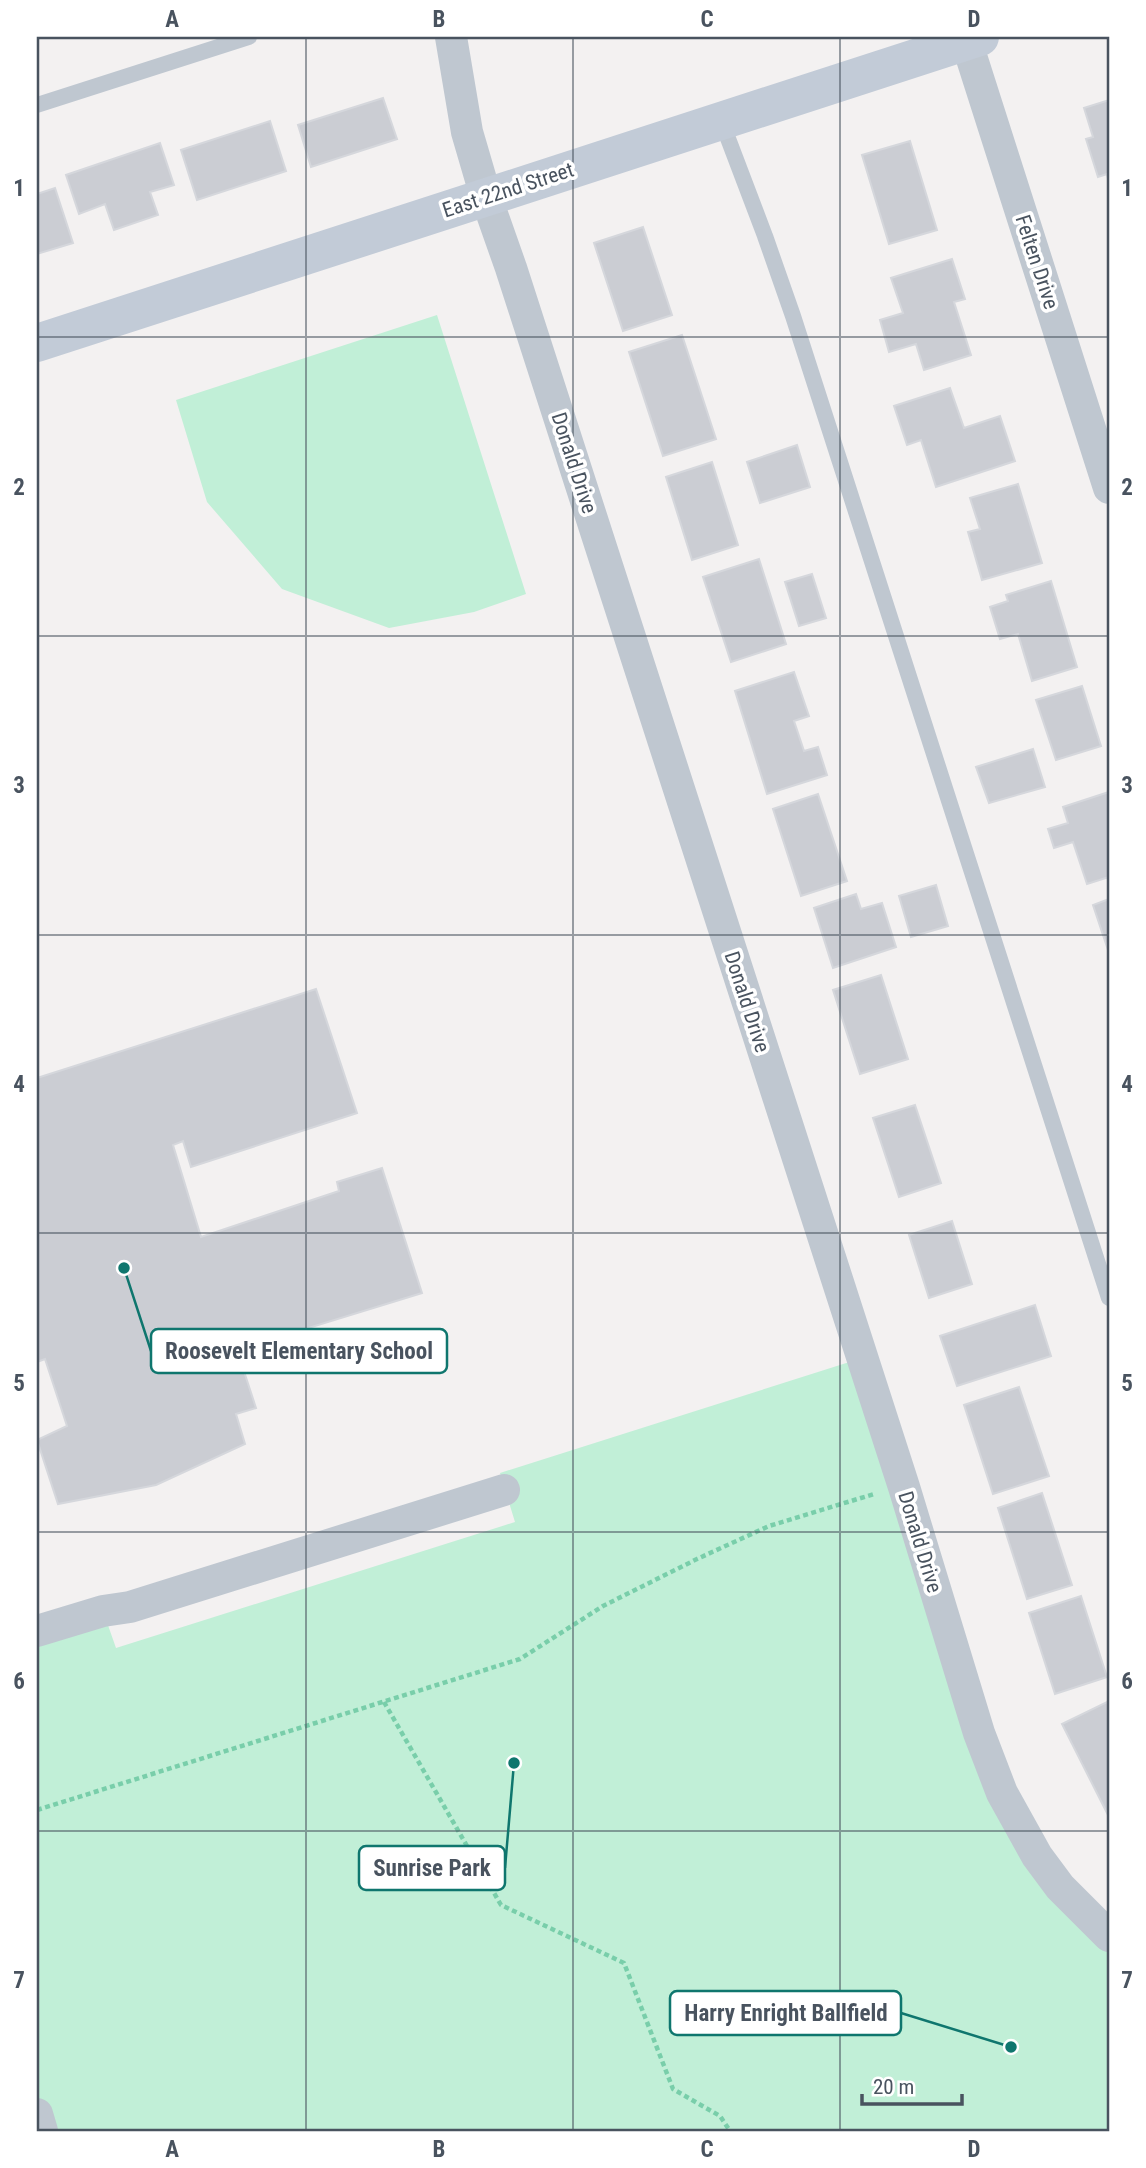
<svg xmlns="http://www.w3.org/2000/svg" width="1146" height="2168" font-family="'Roboto Condensed',sans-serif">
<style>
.green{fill:#c1efd7}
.building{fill:#cbcdd3;stroke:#d5d7dc;stroke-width:2}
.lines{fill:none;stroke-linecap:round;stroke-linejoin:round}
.path{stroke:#79ceaa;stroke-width:4.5;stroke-dasharray:5 3.5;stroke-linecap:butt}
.lane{stroke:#bfc7d0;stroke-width:16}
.street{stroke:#bfc7d0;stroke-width:32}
.secondary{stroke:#c2cbd7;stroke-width:38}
.grid{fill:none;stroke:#49535f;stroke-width:2;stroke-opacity:0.55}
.labels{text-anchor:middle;stroke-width:7;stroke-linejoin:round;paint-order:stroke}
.street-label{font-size:21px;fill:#49535f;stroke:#fff}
.leader{fill:none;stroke:#0f766e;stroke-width:2.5}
.callout-dot{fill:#0f766e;stroke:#fff;stroke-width:2.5}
.callout{fill:#fff;stroke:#0f766e;stroke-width:2.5}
.callout-label{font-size:23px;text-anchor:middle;font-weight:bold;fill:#49535f}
.neatline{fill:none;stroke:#49535f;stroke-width:2.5}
.grid-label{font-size:23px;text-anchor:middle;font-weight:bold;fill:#49535f}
</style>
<rect width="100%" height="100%" fill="#f3f1f1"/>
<path class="green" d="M437,315L526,594L474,612L389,628L282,589L207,502L176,400Z
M862,1358L1002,1793L1109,1936V2131H42L37,2114V1631L103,1611L116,1648L515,1522L500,1473Z"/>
<path class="building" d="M383,98L397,139L311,167L298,125Z
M1109,100V183L1107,174L1098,177L1086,139L1093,137L1084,108Z
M270,121L286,171L197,200L181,150Z
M910,141L937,230L889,244L862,155Z
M160,143L174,185L150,192L158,215L114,230L105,204L79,214L66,175Z
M55,188L73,243L37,254V194Z
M643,227L672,315L623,331L594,243Z
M952,259L965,299L954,302L971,355L924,370L916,344L889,352L880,320L903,313L891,278Z
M682,335L716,439L663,456L629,352Z
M950,388L964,428L1000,416L1015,461L936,487L921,440L907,445L894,406Z
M797,445L810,487L760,503L747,462Z
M712,462L738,545L692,560L666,477Z
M1018,484L1042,563L982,580L968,532L980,529L970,498Z
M759,559L786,644L731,662L703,577Z
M812,574L826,618L799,626L785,582Z
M1051,581L1077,667L1032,681L1018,634L1000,639L990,607L1008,601L1006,595Z
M794,672L809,716L794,721L804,751L818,747L827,775L767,794L735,691Z
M1082,686L1101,746L1056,760L1036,700Z
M1033,749L1045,787L989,803L976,767Z
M1109,792V877L1087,884L1073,842L1054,848L1048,829L1068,823L1063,807Z
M818,794L847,881L801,896L773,809Z
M936,885L948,926L911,937L899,896Z
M856,894L861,909L882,903L896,947L833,968L814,908Z
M1109,899V953L1093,905Z
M881,975L908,1059L860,1074L833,990Z
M316,989L357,1113L191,1167L183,1141L173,1145L201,1237L339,1191L337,1182L382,1168L422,1293L237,1350L256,1408L236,1414L245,1444L156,1485L58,1504L37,1440L67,1426L45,1359L37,1362V1078Z
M915,1105L941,1183L899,1197L873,1118Z
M952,1221L972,1284L929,1298L909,1235Z
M1035,1305L1051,1356L957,1386L940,1336Z
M1019,1387L1049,1476L993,1494L964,1405Z
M1042,1493L1072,1585L1027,1599L998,1508Z
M1081,1596L1107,1677L1055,1694L1029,1613Z
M1109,1701V1814L1108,1815L1062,1724Z"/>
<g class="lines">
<path class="path" d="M384,1702L501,1905L624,1963L673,2089L720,2116L730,2131
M37,1810L520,1659L603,1606L697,1559L769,1526L874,1494"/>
<path class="lane" d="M37,105L249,37
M721,120L765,236L793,316L1109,1298"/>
<path class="street" d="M451,37L467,132L486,197L511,268L904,1487L979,1733L1002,1793L1037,1856L1060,1887L1109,1936
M965,37L1109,488
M37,1631L103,1611L130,1607L504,1490
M37,2114L42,2131"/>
<path class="secondary" d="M37,343L980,37"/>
</g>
<path class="grid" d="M306,37V2131M573,37V2131M840,37V2131M37,337H1109M37,636H1109M37,935H1109M37,1233H1109M37,1532H1109M37,1831H1109"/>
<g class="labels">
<g class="street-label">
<text transform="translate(508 190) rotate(-18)" y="7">East 22nd Street</text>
<text transform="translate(1037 262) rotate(72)" y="7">Felten Drive</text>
<text transform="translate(574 463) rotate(72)" y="7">Donald Drive</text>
<text transform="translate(747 1002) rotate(72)" y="7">Donald Drive</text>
<text transform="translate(920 1542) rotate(73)" y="7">Donald Drive</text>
</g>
</g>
<path class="leader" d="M124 1268L151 1351M514 1763L505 1868M1011 2047L901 2013"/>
<g class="callout-dot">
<circle cx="124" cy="1268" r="7"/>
<circle cx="514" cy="1763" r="7"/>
<circle cx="1011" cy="2047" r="7"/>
</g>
<g class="callout">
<rect x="151" y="1329" width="296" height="44" rx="7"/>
<rect x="359" y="1846" width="146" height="44" rx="7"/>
<rect x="670" y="1991" width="231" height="44" rx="7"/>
</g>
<g class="callout-label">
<text x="299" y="1359">Roosevelt Elementary School</text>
<text x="432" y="1876">Sunrise Park</text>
<text x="786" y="2021">Harry Enright Ballfield</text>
</g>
<rect width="1146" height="2168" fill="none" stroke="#ffffff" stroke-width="77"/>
<path d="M862 2094v10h100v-10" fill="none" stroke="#49535f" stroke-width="3.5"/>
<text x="873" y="2094" font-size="21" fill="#49535f" stroke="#ffffff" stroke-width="5" paint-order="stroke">20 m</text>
<rect x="38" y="38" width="1070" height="2092" class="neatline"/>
<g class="grid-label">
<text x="172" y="27">A</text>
<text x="439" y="27">B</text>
<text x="707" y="27">C</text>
<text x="974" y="27">D</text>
<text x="19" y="196">1</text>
<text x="1127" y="196">1</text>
<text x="19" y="495">2</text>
<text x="1127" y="495">2</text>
<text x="19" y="793">3</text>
<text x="1127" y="793">3</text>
<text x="19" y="1092">4</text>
<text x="1127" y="1092">4</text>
<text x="19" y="1391">5</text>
<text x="1127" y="1391">5</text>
<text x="19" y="1689">6</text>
<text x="1127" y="1689">6</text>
<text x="19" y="1988">7</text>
<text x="1127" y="1988">7</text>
<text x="172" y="2157">A</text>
<text x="439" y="2157">B</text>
<text x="707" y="2157">C</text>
<text x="974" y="2157">D</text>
</g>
</svg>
